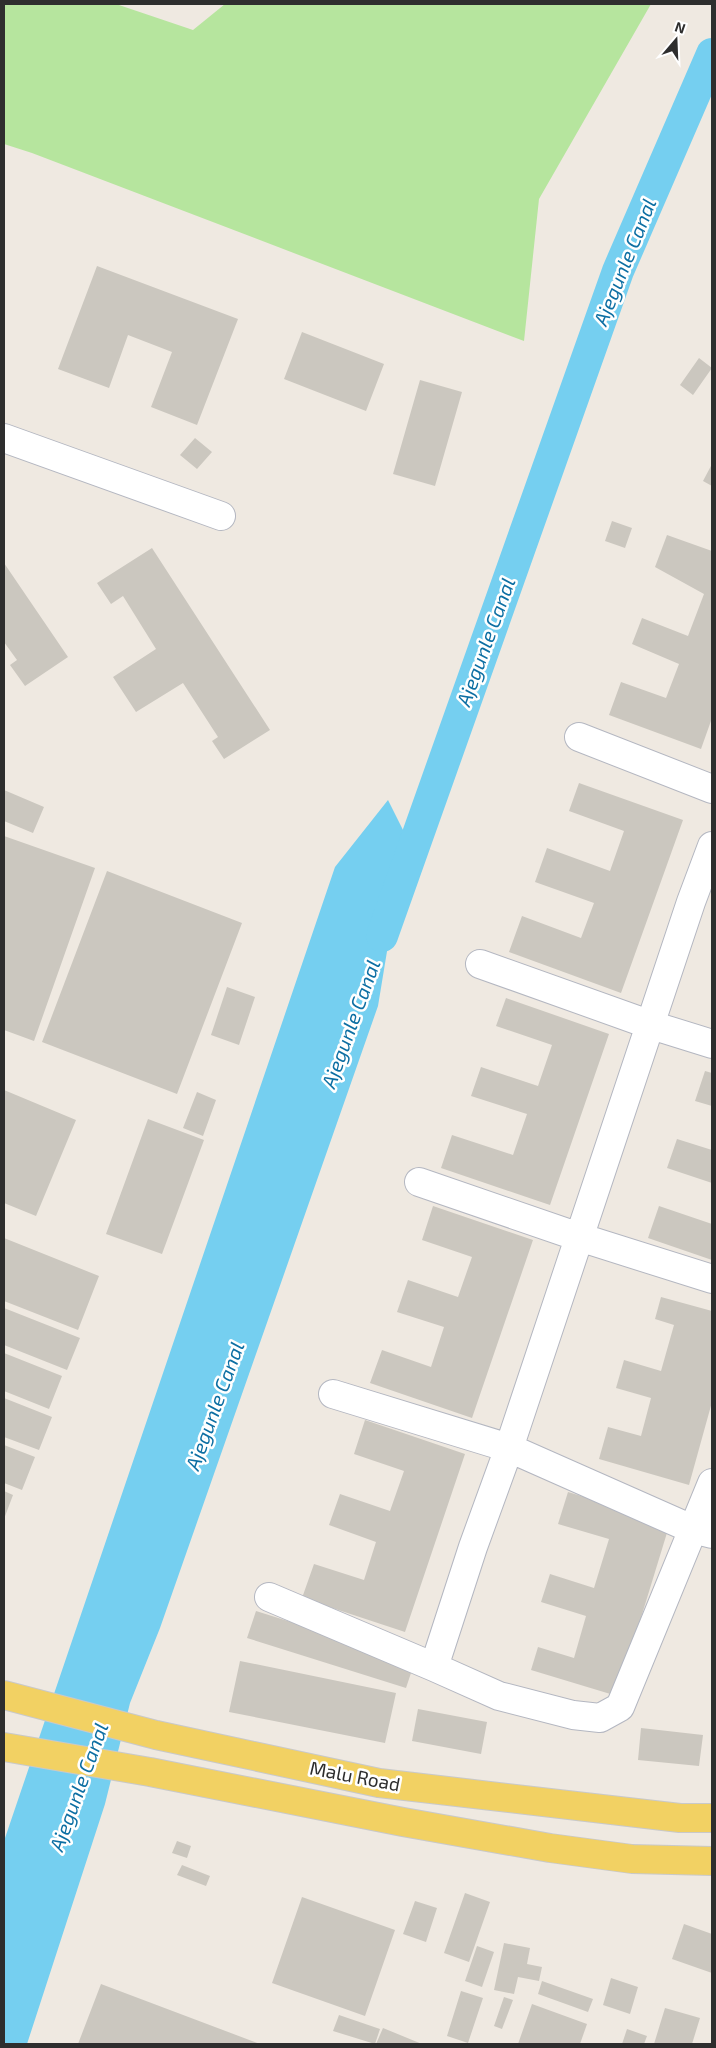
<svg xmlns="http://www.w3.org/2000/svg" width="716" height="2048" font-family="'Exo 2',sans-serif">
<style>
.green{fill:#b6e59e}
.water{fill:#75cff0}
.lines{fill:none;stroke-linecap:round;stroke-linejoin:round}
.canal{stroke:#75cff0;stroke-width:32}
.building{fill:#cbc7bf}
.minor-casing{stroke:#b4b7c1;stroke-width:30}
.major-casing{stroke:#c9c9c9;stroke-width:30}
.minor{stroke:#fff;stroke-width:28}
.major{stroke:#f2d163;stroke-width:28}
.labels{text-anchor:middle;stroke-width:5;stroke-linejoin:round;paint-order:stroke}
.street-label{font-size:19px;fill:#2e2e2e;stroke:#fff}
.water-label{font-size:20px;font-style:italic;fill:#0d6fa3;stroke:#fff}
</style>
<rect width="100%" height="100%" fill="#efe9e1"/>
<path class="green" d="M4,4H116L193,30L225,4H651L539,199L524,341L32,153L4,144Z"/>
<path class="water" d="M388,800L406,836L378,1006L160,1628L130,1703L105,1804L27,2044H4V1841L335,867Z"/>
<g class="lines">
<path class="canal" d="M382,936L618,271L712,54"/>
</g>
<path class="building" d="M97,266L238,319L197,425L151,407L172,352L128,335L109,388L58,369Z
M302,332L384,364L366,411L284,379Z
M699,358L712,368L693,395L680,385Z
M420,380L462,392L435,486L393,474Z
M195,438L212,452L197,469L180,455Z
M712,464V486L703,481Z
M612,521L632,528L625,548L605,541Z
M667,535L712,551V718L701,749L609,715L621,682L666,698L679,664L632,644L642,618L688,636L704,594L655,567Z
M152,548L270,730L224,759L212,741L218,737L183,683L136,712L113,677L156,649L123,596L111,604L97,583Z
M4,563L68,657L25,686L10,665L17,660L4,642Z
M579,783L683,820L621,993L509,952L522,916L581,938L594,903L535,882L547,848L610,871L624,831L569,811Z
M4,790L44,807L33,833L4,821Z
M4,836L95,868L34,1041L4,1030Z
M107,871L242,923L177,1094L42,1042Z
M227,987L255,997L239,1045L211,1035Z
M506,998L609,1034L550,1205L441,1168L452,1135L513,1155L527,1114L471,1096L481,1067L538,1086L552,1045L496,1026Z
M705,1071L712,1073V1106L695,1101Z
M4,1090L76,1120L36,1216L4,1203Z
M197,1092L216,1100L203,1136L183,1128Z
M148,1119L204,1140L162,1254L106,1234Z
M677,1139L712,1150V1183L667,1168Z
M433,1206L533,1240L472,1418L370,1383L382,1350L431,1367L444,1327L397,1312L408,1280L458,1297L472,1257L422,1240Z
M659,1206L712,1224V1260L648,1238Z
M4,1238L99,1276L78,1330L4,1301Z
M661,1297L712,1311V1402L689,1485L599,1459L608,1427L641,1436L651,1398L616,1388L624,1360L661,1371L674,1325L655,1319Z
M4,1308L80,1338L67,1370L4,1345Z
M4,1353L62,1376L49,1409L4,1391Z
M4,1398L52,1417L39,1450L4,1437Z
M365,1420L465,1454L405,1632L302,1598L314,1564L364,1580L376,1542L329,1525L340,1494L390,1511L404,1471L354,1454Z
M4,1445L35,1457L22,1490L4,1483Z
M4,1491L13,1495L4,1519Z
M568,1492L670,1523L617,1696L531,1670L538,1647L574,1658L586,1616L541,1602L550,1574L594,1588L609,1539L558,1524Z
M256,1611L415,1661L406,1688L247,1638Z
M240,1661L396,1693L385,1743L229,1712Z
M418,1709L487,1722L481,1754L412,1741Z
M641,1728L703,1735L699,1766L638,1760Z
M177,1841L191,1846L187,1858L172,1853Z
M182,1865L210,1876L206,1886L177,1875Z
M465,1893L490,1902L469,1962L444,1953Z
M302,1897L395,1930L365,2016L272,1983Z
M415,1901L437,1908L426,1942L403,1934Z
M684,1924L712,1934V1973L672,1959Z
M504,1943L530,1948L527,1964L542,1967L539,1981L518,1977L514,1994L494,1990Z
M477,1946L494,1952L482,1987L465,1981Z
M611,1978L638,1987L630,2014L603,2005Z
M542,1981L593,1999L588,2012L538,1994Z
M101,1984L260,2044H78Z
M461,1991L483,1998L468,2043L447,2036Z
M504,1997L513,2000L502,2029L494,2026Z
M532,2004L587,2024L580,2044H518Z
M665,2008L700,2018L692,2044H654Z
M339,2015L380,2029L375,2044L333,2031Z
M383,2028L422,2044H376Z
M627,2029L647,2036L644,2044H622Z"/>
<g class="lines">
<defs>
<path id="minor" d="M4,438L221,516
M579,737L712,789
M480,964L651,1025L712,1044
M419,1182L579,1237L712,1279
M333,1394L509,1448L692,1529L712,1534
M269,1597L434,1667L499,1696L573,1715L600,1718L620,1707L712,1483
M434,1667L473,1547L509,1448L691,902L712,846"/>
<path id="major" d="M4,1695L156,1735L379,1783L680,1818H712
M4,1747L150,1772L403,1822L550,1848L632,1859L712,1861"/>
</defs>
<use href="#minor" class="minor-casing"/>
<use href="#major" class="major-casing"/>
<use href="#minor" class="minor"/>
<use href="#major" class="major"/>
</g>
<g class="labels">
<g class="street-label">
<text transform="translate(355 1776) rotate(11)" y="7">Malu Road</text>
</g>
<g class="water-label">
<text transform="translate(625 262) rotate(-68)" y="7">Ajegunle Canal</text>
<text transform="translate(486 642) rotate(-70)" y="7">Ajegunle Canal</text>
<text transform="translate(351 1024) rotate(-70)" y="7">Ajegunle Canal</text>
<text transform="translate(215 1406) rotate(-70)" y="7">Ajegunle Canal</text>
<text transform="translate(79 1787) rotate(-70)" y="7">Ajegunle Canal</text>
</g>
</g>
<rect width="716" height="2048" fill="none" stroke="#2e2e2e" stroke-width="10"/>
<g transform="translate(676 40) rotate(19)" stroke="#ffffff" stroke-width="4" paint-order="stroke">
<path d="M0-4L9 19L0 12L-9 19Z" fill="#2e2e2e"/>
<text y="-8" font-size="14" font-weight="bold" text-anchor="middle" fill="#2e2e2e">N</text>
</g>
</svg>
